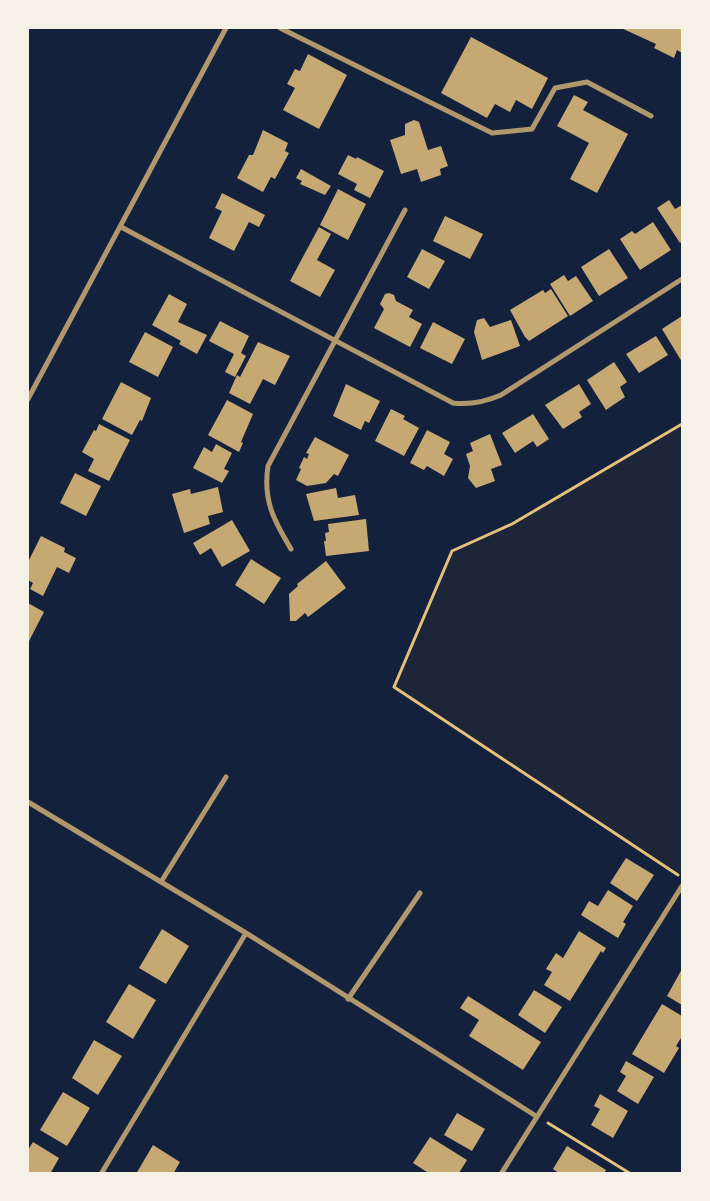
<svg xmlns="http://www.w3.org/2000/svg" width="710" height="1201" font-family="'IBM Plex Sans',sans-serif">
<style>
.green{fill:#1d2539}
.building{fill:#c6a872}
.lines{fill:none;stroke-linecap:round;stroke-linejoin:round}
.path{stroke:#e5c07b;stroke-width:3}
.minor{stroke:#b1986c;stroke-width:5}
</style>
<rect width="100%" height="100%" fill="#14213d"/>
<path class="green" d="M682,424V879L394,687L452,551L512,524Z"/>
<path class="building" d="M621,28H682V53L677,50L674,58L654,48L656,44Z
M471,37L548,78L532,109L516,100L510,112L495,104L487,118L441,93Z
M308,54L347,75L319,129L283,110L295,88L287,84L295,69L300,71Z
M574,95L588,102L583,110L628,134L597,193L570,179L589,143L557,126Z
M414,120L419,122L428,150L441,146L448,166L440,169L441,175L421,182L417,169L401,174L390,140L405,135V124Z
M263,130L288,143L285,151L289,153L275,179L271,177L263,192L237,178L249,155H253Z
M348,155L356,159L357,157L384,171L370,198L354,190L357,184L338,174Z
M301,169L331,186L325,195L300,184L302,181L296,178Z
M338,189L366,204L348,240L320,225Z
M222,193L265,215L259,227L249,222L234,251L209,238L222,211L215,208Z
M669,200L675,209L682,205V241L680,243L657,208Z
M445,216L483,234L470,259L433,241Z
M653,222L671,250L640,270L620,239L632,231L635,234Z
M319,227L331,234L317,260L335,270L320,297L290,281Z
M422,249L445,261L429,289L407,277Z
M609,249L628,278L599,296L581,267Z
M564,275L568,281L576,276L593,301L570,316L550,284Z
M551,289L568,316L529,341L525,337L510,310L543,290L545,293Z
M389,293L394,295L396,301L413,310L409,317L422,324L410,347L374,328L384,309L380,304L385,294Z
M169,294L187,304L178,322L207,335L197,354L179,344L181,341L152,325Z
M682,316V362L662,329Z
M484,318L490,327L511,320L520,346L482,360L474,332L477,320Z
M220,321L249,336L241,353L246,356L235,377L225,372L234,354L209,341Z
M433,322L465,339L452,364L420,348Z
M145,332L173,347L158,377L129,362Z
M656,336L668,355L639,373L626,354Z
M258,342L290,356L275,385L263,379L250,404L229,393L237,375L240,377Z
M614,362L627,382L620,387L625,397L606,410L587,380Z
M121,382L151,398L142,421L140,420L132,435L102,419Z
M346,384L380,401L369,423L365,421L361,430L333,416Z
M579,384L591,404L579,412L582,417L563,429L545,405Z
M227,400L253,414L241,442L243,443L239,452L208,435Z
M391,409L405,416L403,419L419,428L404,456L375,441Z
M533,414L549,439L537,447L533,441L515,453L502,433Z
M99,424L130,440L109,481L88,471L94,459L82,452L94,430L96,431Z
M427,430L450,442L444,454L453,459L444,476L427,466L424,470L410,463Z
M490,434L502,465L491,469L495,481L476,488L468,478L470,466L466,454L473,451L470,443Z
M315,437L349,455L338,476L334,474L326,483L307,486L296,480L301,469L299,468L304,457L307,459L309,454L306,453Z
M216,444L232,453L224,469L229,471L222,483L193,468L204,447L212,452Z
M75,473L101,486L86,516L60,503Z
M218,487L223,512L208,516L210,524L184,533L172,494L190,489L191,494Z
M336,488L338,498L355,495L359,515L314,521L306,494Z
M366,519L369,551L326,556L324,541H326L325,533L329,532L328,524Z
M232,520L250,551L222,567L211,548L200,555L193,543Z
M41,536L65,548L64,552L76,558L69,573L57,567L43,596L30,589L33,583L28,580V562Z
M251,559L281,578L264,604L235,585Z
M326,561L346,588L308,617L305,613L296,621H290L289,594L298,586L297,584Z
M28,603L44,612L28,643Z
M626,858L654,875L637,901L610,883Z
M608,890L633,906L623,922L626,924L618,938L581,915L589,901L598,906Z
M162,929L189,946L166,984L139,968Z
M579,931L606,948L603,953L601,951L570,1001L544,985L552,972L546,969L556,953L563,958Z
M682,969V1005L667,996Z
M129,984L156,1000L133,1039L106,1022Z
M534,990L562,1007L545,1033L518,1015Z
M468,996L541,1042L523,1070L469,1036L479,1020L460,1008Z
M662,1004L682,1016V1039L681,1038L676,1046L679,1048L664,1073L632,1054Z
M94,1040L122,1056L98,1095L72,1078Z
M626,1061L654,1077L638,1104L617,1091L626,1076L620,1072Z
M63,1092L90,1108L67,1146L40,1130Z
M600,1094L628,1111L613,1138L591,1125L600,1109L594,1106Z
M457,1113L485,1129L472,1151L444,1135Z
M430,1137L467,1160L459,1173L430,1174L413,1163Z
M33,1142L59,1158L50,1174H28V1150Z
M153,1145L180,1162L173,1174H136Z
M567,1146L606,1170L604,1174H560L553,1169Z"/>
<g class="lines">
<path class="path" d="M678,875L394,687L452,551L512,524L682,424
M548,1123L631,1174"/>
<path class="minor" d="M280,28L492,133L532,129L555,88L587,82L651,116
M121,227L453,403C471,405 485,402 501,395L682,279
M28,399L226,28
M291,549C273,519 263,500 268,466L405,210
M28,802L246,933L536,1116
M161,882L226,777
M348,999L420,893
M101,1174L246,933
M501,1174L682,886"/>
</g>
<rect width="710" height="1201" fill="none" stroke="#f6f1e7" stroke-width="58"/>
</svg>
